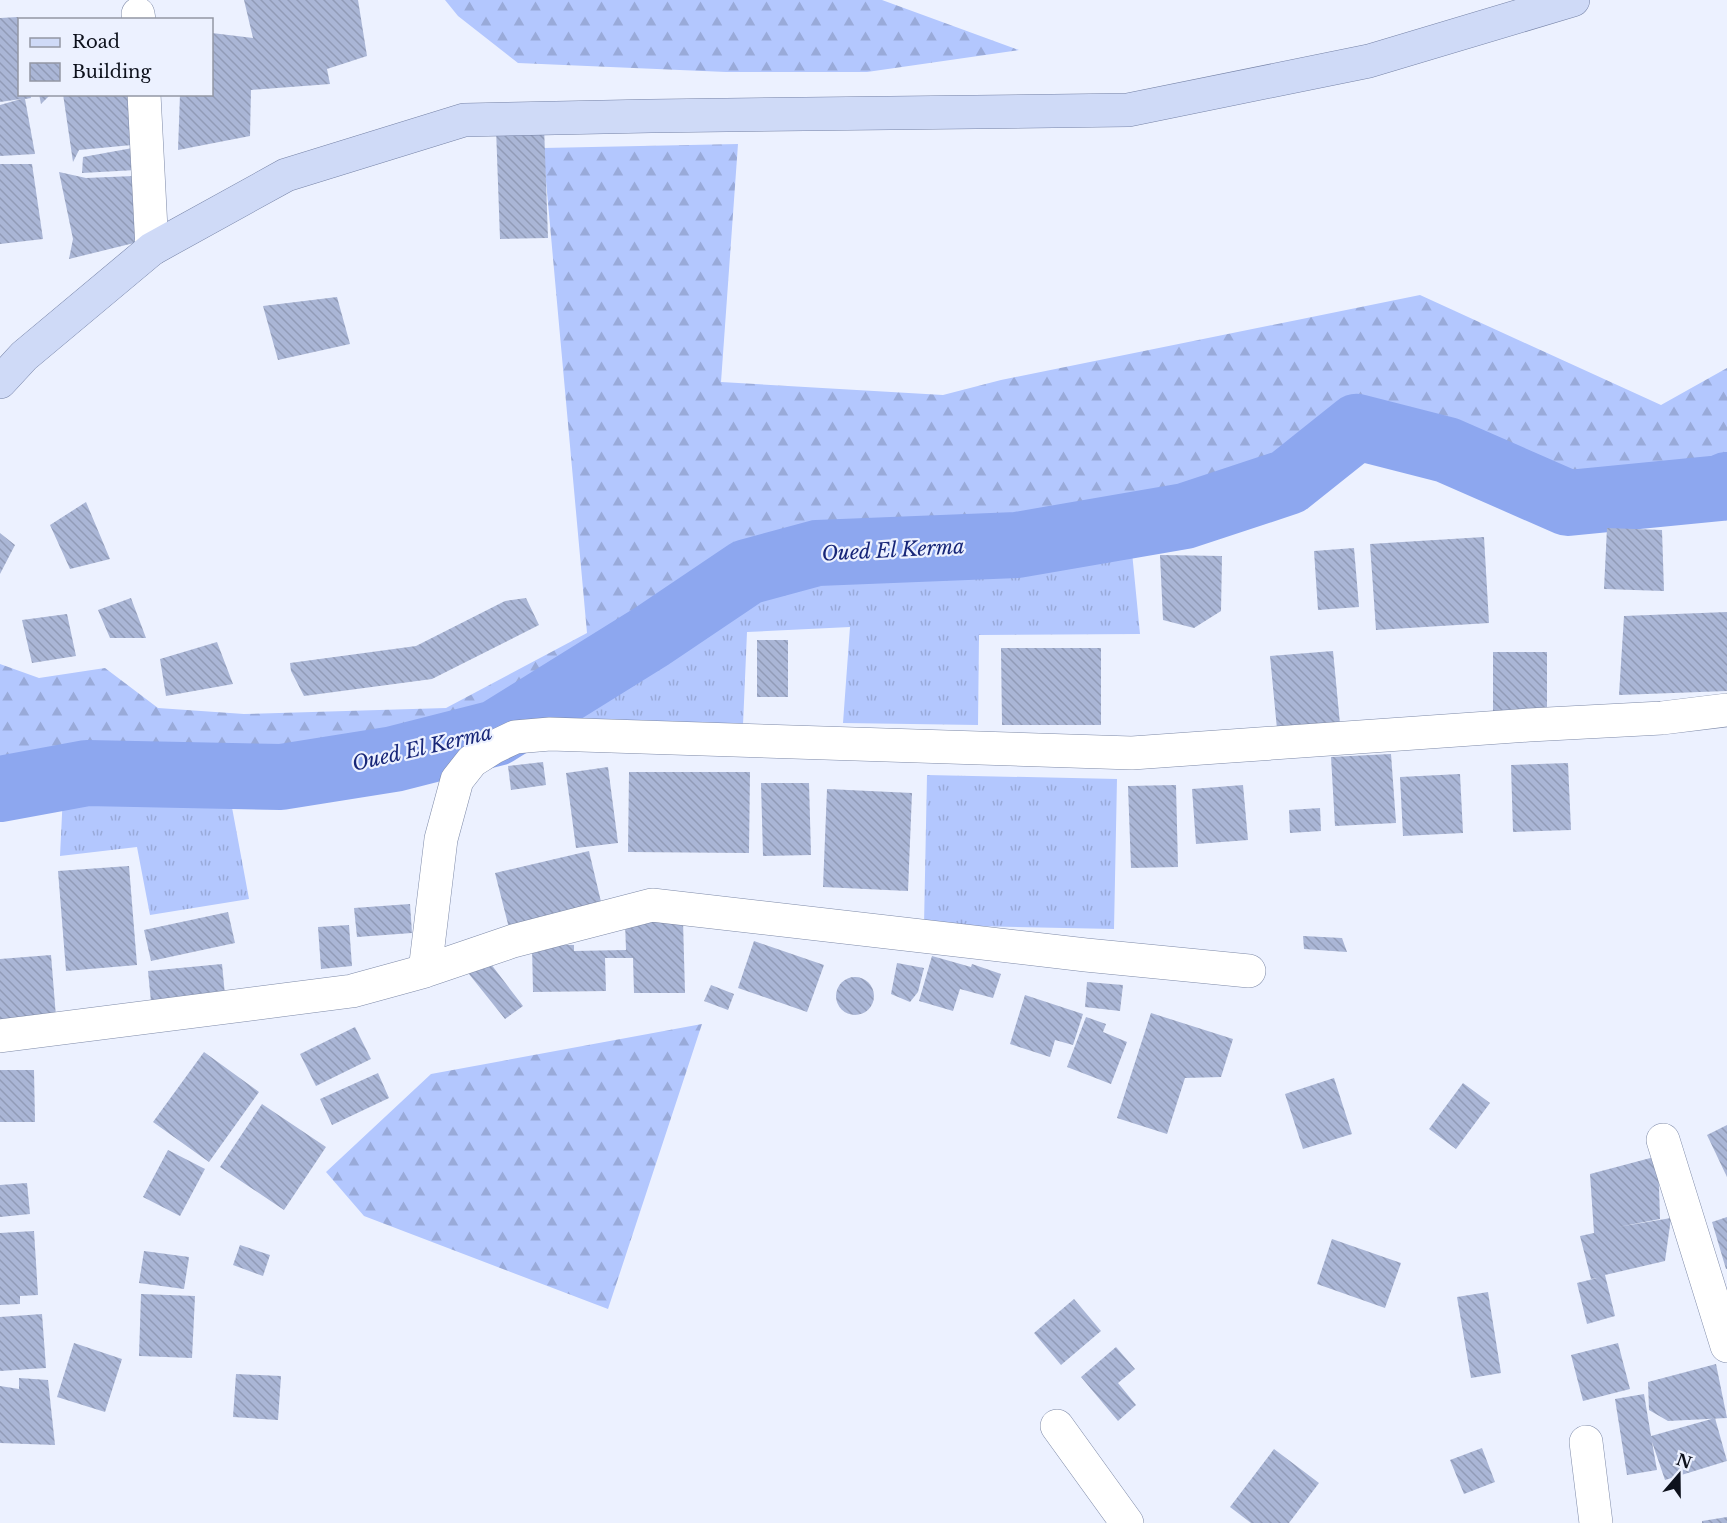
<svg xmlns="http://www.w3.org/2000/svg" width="1727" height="1523" font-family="'Libre Baskerville',serif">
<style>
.grass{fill:url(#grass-tufts)}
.forest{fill:url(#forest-firs)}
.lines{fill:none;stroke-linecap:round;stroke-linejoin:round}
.river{stroke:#8da7ef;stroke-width:66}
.building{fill:url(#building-back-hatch)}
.minor-casing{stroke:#7e8aa8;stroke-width:34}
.primary-casing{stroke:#7683a7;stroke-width:34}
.minor{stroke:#fff;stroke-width:33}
.primary{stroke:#cfdaf7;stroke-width:33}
.labels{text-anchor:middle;stroke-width:4.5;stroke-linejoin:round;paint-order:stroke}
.water-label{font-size:20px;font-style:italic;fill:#172678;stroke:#ecf1ff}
</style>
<defs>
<pattern id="grass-tufts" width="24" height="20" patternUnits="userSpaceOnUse" patternTransform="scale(1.5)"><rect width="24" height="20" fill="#b3c7fe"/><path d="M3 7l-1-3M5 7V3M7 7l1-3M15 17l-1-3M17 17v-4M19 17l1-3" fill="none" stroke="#99aad9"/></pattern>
<pattern id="forest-firs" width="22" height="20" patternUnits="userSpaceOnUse" patternTransform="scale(1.5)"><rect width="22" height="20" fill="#b3c7fe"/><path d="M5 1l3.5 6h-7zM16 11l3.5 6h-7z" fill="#99aad9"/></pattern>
<pattern id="building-back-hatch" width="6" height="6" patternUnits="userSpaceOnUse" patternTransform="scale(1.5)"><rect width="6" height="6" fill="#aab6d6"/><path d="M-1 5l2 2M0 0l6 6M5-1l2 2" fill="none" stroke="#919bb7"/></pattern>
</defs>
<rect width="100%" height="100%" fill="#ecf1ff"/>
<path class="grass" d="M1131,542L1140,634L979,635L978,725L843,723L850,627L747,632L743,725L534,724L746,588L815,566L1020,556Z
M927,775L1117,779L1114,929L924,925Z
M228,786L249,899L150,915L137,847L60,856L63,794L100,787Z"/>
<path class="forest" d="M445,0H882L1019,50L867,72H726L518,63L458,16Z
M738,144L721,382L943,395L1001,380L1420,295L1661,405L1727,368V485L1721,488L1568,503L1447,450L1357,427L1288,482L1185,516L1017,545L817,553L747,572L652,636L496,733L268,760L72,759L0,777V664L39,678L105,668L158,708L244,714L446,708L587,633L543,148Z
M702,1024L608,1309L364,1216L326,1172L431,1074Z"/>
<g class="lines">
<path class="river" d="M0,789L87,773L281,777L394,759L496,733L652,636L747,572L817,553L1017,545L1185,516L1288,482L1357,427L1447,450L1568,503L1721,488L1727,485"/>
</g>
<path class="building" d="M244,0H358L367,56L327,69L330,84L251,90L250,136L178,150L180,94H212V33L253,38Z
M18,17L20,28V94H30L31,98L25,99L35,154L0,156V105L21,99L0,102V18Z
M39,94H51L41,104Z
M63,94H137L132,145L79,150L73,162Z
M544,126L548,238L500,239L496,128Z
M138,147L136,170L82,173L83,157Z
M0,164H32L43,239L0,244Z
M59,172L86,178L134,176L140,215L134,243L69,259L73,239Z
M337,297L350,344L278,360L263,306Z
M86,502L110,559L70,569L50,525Z
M1607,528L1662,530L1664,591L1604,589Z
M0,533L15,545L0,574Z
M1484,537L1489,623L1376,630L1370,544Z
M1354,548L1359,607L1318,610L1314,551Z
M1160,555L1222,556L1221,611L1194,628L1163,620Z
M131,598L146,638H110L98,610Z
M526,598L539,625L432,679L304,696L291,671L290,663L416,646L505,601Z
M1727,612V691L1619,695L1624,616Z
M67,614L76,656L32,663L22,620Z
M757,640H788V697H757Z
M217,642L233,684L166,696L160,659Z
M1001,648H1101V725H1002Z
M1333,651L1340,724L1277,729L1270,656Z
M1493,652H1547V714H1493Z
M1391,754L1396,823L1335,826L1331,757Z
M543,762L546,785L511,790L508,766Z
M1568,763L1571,830L1513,832L1511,765Z
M608,767L618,843L576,848L566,773Z
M629,772H750L749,853L628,852Z
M1460,774L1463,833L1403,836L1400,777Z
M761,783H809L811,855L763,856Z
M1176,785L1178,867L1131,868L1128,786Z
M1243,785L1248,840L1196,844L1192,789Z
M827,789L912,793L908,891L823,887Z
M1320,808L1321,831L1290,833L1289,810Z
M589,851L602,906L509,928L495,873Z
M129,866L137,965L66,971L58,871Z
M410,904L412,933L357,937L354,908Z
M228,912L235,943L151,961L144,930Z
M683,921L685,993H634L633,958H605L606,991L533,992L532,945H574V951L626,950L625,922Z
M349,925L352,966L321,969L318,927Z
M1303,936L1342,938L1347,952L1304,949Z
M754,941L824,965L807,1012L738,988Z
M51,955L56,1017L0,1021V959Z
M484,955L523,1006L505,1019L465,969Z
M932,956L971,967L972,964L1001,974L993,998L960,989L953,1011L919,1001Z
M897,963L924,968L918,992L910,1002L891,994Z
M222,964L225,995L151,1002L148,971Z
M836 996a19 19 0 1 1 38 0a19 19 0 1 1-38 0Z
M1087,982L1123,985L1120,1011L1085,1007Z
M711,985L734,994L728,1010L704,1001Z
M1025,995L1083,1014L1073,1045L1055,1040L1050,1057L1010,1044Z
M1151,1013L1233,1039L1221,1077L1185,1078L1167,1134L1117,1118Z
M1086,1017L1106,1024L1103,1032L1127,1042L1111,1084L1067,1067Z
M355,1027L371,1059L316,1086L300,1054Z
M204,1052L259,1092L209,1162L153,1122Z
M0,1070H34L35,1122H0Z
M378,1073L389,1098L332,1125L320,1099Z
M1334,1078L1352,1134L1303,1149L1285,1094Z
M1463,1083L1490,1103L1456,1149L1429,1129Z
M262,1104L326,1147L284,1210L220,1167Z
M1727,1125V1177L1707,1135Z
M168,1150L205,1169L180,1216L143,1197Z
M1658,1156L1660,1219L1618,1227L1671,1218L1665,1261L1605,1275L1615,1316L1587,1324L1577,1283L1597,1278L1591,1279L1580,1236L1594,1233L1590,1174Z
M27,1183L30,1214L0,1217V1185Z
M1727,1217V1269H1726L1712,1222Z
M34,1231L38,1295L20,1296V1304L0,1305V1233Z
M1332,1239L1401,1263L1385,1308L1317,1284Z
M240,1245L270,1255L263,1276L233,1265Z
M144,1251L189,1257L184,1289L139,1283Z
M1488,1292L1501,1373L1471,1378L1457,1297Z
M141,1294L195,1296L192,1358L139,1356Z
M1074,1299L1101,1331L1061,1365L1034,1333Z
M42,1314L46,1368L0,1371V1317Z
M74,1343L122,1359L105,1412L57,1397Z
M1618,1343L1630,1389L1583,1401L1571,1355Z
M1116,1347L1135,1369L1118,1383L1136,1405L1118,1421L1081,1377Z
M1716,1364L1727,1418L1668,1421L1649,1410L1648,1382Z
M236,1374L281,1376L278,1420L233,1417Z
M19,1378L48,1380L55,1445L0,1443V1386L19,1389Z
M1644,1394L1651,1436L1715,1418L1727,1461L1665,1480L1652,1442L1657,1470L1627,1475L1615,1399Z
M1482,1448L1495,1482L1464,1494L1450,1460Z
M1274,1449L1319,1483L1289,1523H1251L1230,1507Z
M1727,1517V1523H1702V1521Z"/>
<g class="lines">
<defs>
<path id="minor" d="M138,14L139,20
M144,94L152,249
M425,971L441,839L457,780L472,761L494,747L515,737L550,734L1132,753L1529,725L1662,718L1727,710
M0,1036L352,991L425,971L513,941L652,905L1086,955L1249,971
M1663,1140L1727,1346
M1057,1426L1127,1523
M1586,1442L1596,1523"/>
<path id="primary" d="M0,382L24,356L152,249L286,175L464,120L651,116L1128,110L1369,61L1573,0"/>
</defs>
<use href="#minor" class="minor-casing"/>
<use href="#primary" class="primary-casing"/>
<use href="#minor" class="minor"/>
<use href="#primary" class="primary"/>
</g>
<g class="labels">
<g class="water-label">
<text transform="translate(893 550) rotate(-3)" y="7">Oued El Kerma</text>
<text transform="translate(422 748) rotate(-13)" y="7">Oued El Kerma</text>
</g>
</g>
<rect x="18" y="18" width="195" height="78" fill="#ecf1ff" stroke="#9397a4" stroke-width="1.5"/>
<rect x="30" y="38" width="30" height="9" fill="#cfdaf7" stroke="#9397a4" stroke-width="1.5"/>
<text x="72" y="48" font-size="18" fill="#0d111c">Road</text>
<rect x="30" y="63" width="30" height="18" fill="url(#building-back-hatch)" stroke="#9397a4" stroke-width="1.5"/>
<text x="72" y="78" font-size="18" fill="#0d111c">Building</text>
<g transform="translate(1679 1475) rotate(20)" stroke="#ecf1ff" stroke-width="4.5" paint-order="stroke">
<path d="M0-4.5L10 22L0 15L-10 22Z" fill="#0d111c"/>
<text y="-9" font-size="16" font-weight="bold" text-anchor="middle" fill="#0d111c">N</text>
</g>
</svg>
